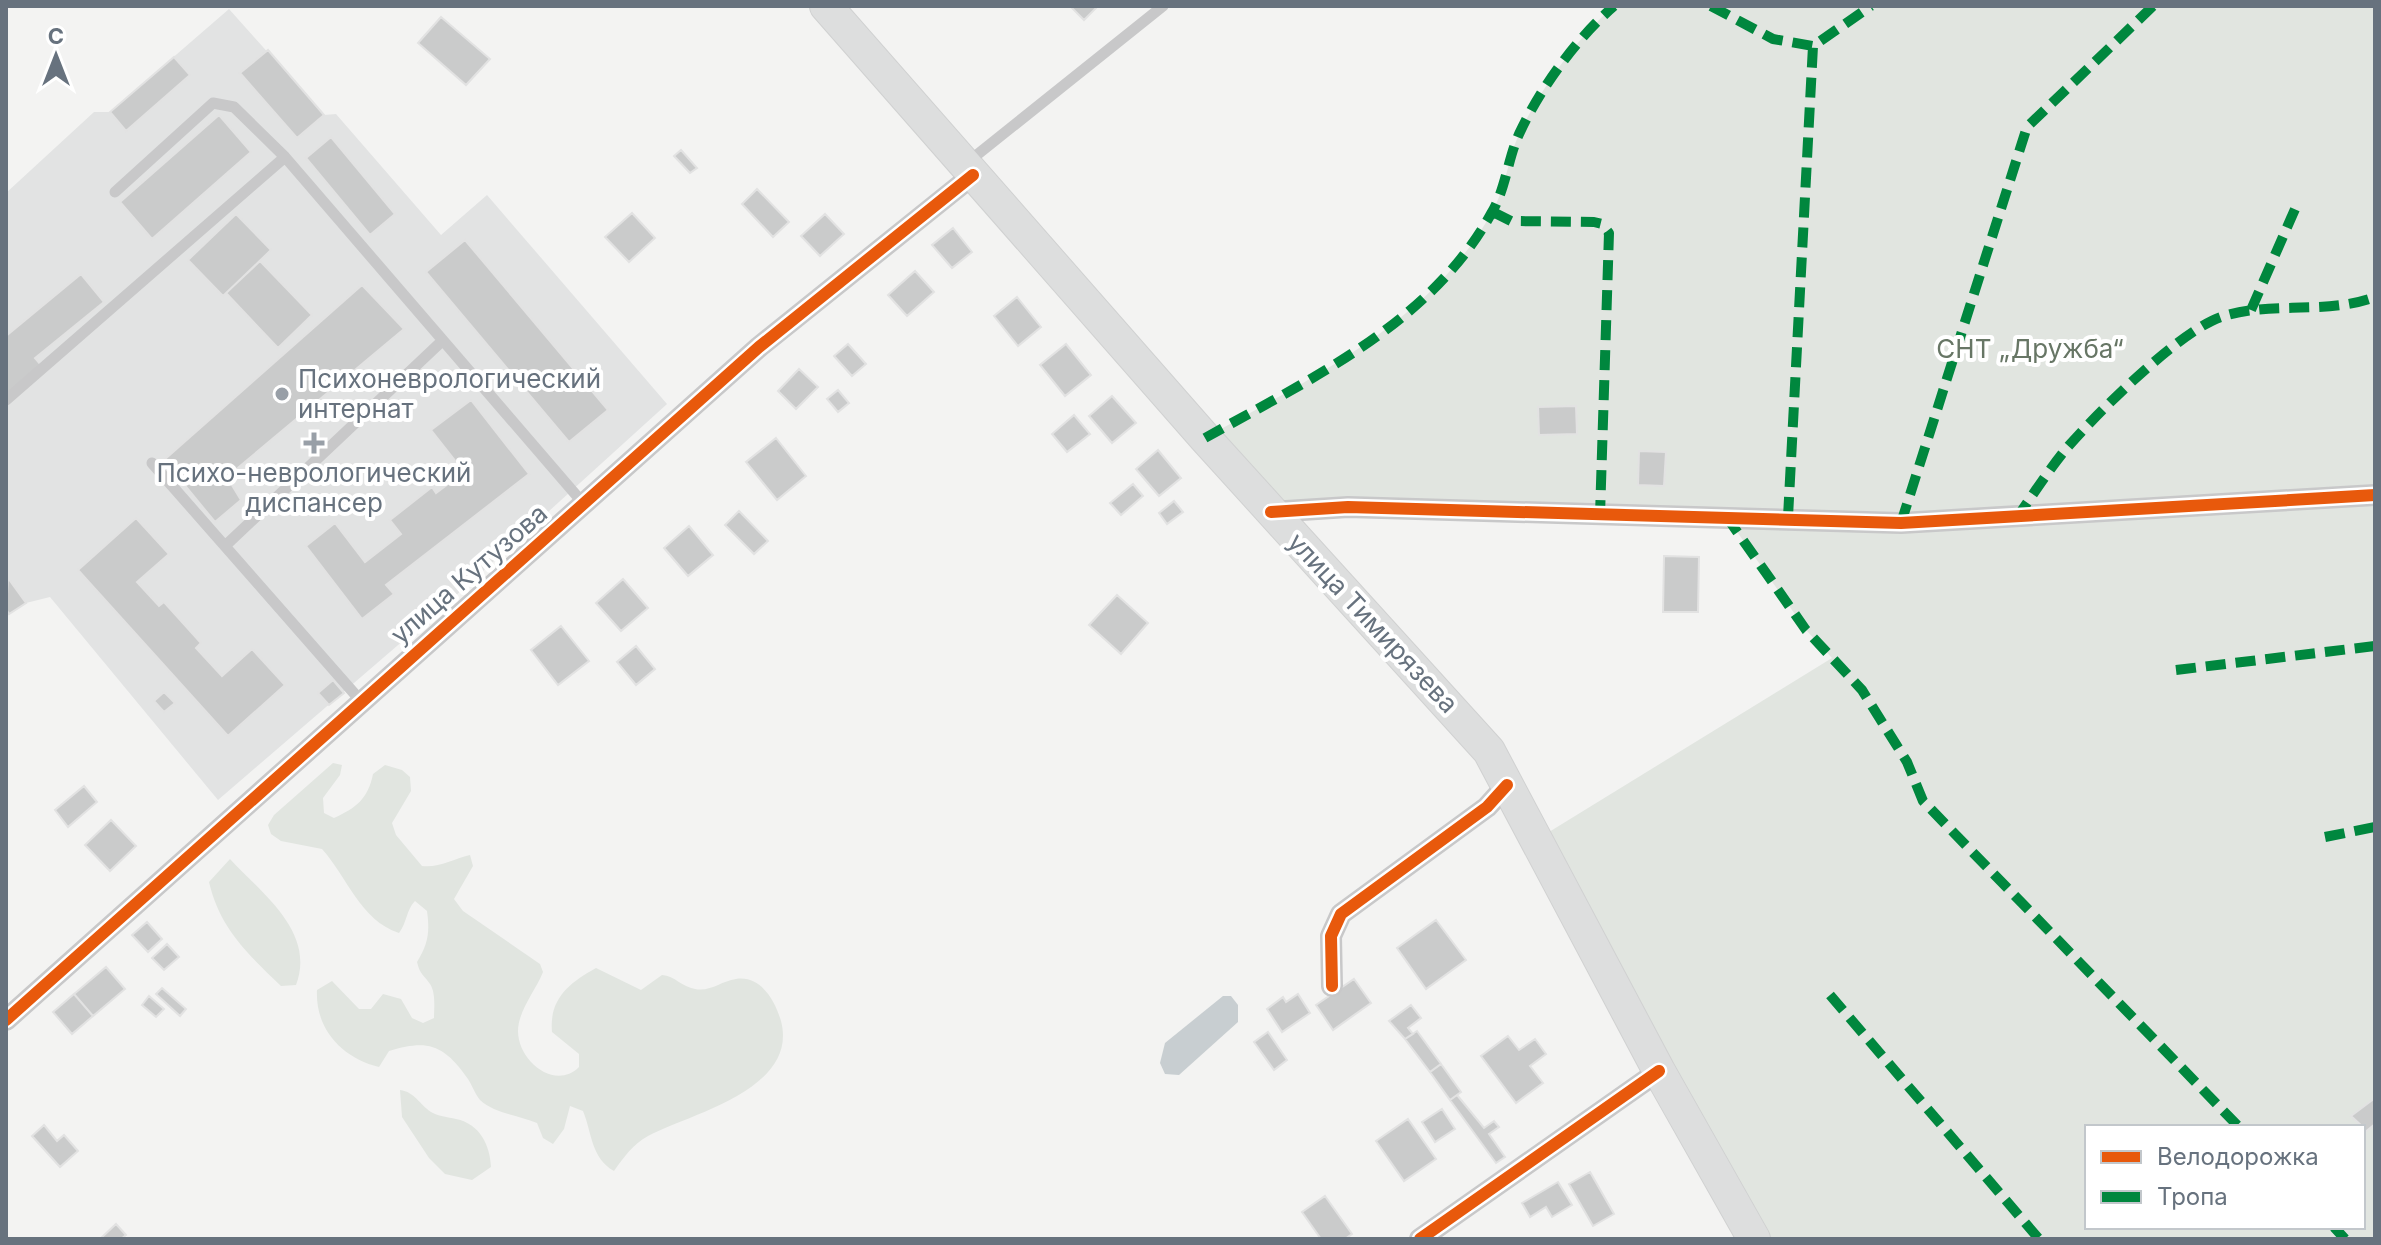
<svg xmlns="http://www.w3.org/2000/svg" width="2381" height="1245" font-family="Inter,sans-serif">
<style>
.built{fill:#e2e3e3}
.green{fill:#e1e5e0;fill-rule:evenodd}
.water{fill:#c8ced1}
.building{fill:#cacbcb;stroke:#e2e2e2;stroke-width:2}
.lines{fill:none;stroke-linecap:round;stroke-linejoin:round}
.secondary-casing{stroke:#d0d1d1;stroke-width:34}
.service{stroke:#c8c8c9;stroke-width:11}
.minor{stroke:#c8c8c9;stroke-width:22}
.secondary{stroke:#dddede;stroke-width:32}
.quiet{stroke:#00873e;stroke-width:10;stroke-dasharray:20 10;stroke-linecap:butt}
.cycleway-casing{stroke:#fff;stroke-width:17}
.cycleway{stroke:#e8590c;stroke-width:12}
.poi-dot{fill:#989fa7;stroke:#fff;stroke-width:3}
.labels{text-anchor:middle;stroke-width:8;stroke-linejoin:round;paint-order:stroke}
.park-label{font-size:26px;fill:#677665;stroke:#fff}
.poi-label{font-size:26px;fill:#67727e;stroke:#fff;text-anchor:start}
.street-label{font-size:26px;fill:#67727e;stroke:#fff}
</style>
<rect width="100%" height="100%" fill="#f3f3f2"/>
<path class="built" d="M229,9L324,115L336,114L441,235L487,195L667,404L462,590L218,800L50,597L26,603L9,614L6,609V193L94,112H110Z"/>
<path class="green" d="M1614,6H2375V1239H1754L1536,840L1832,658L1806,630L1726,516L1271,512L1205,438C1309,379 1432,322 1492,212C1506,188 1508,157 1520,132C1542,87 1577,38 1614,6ZM2087,1127H2363V1227H2087Z
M333,763L342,765L340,775L323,798L324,813L334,818C356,808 368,799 373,774L385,765L402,770L410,777L411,791L392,823L396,835L422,866C439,868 453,859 470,855L473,866L454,899L463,911L540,964L543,972C536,990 518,1011 518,1031C518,1061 555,1091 579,1067V1054L552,1032C549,999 569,983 596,968L641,990L662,975C675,976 682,987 695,989C711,992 721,981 736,979C761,975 775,1001 781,1021C799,1090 689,1114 648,1136C633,1144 624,1157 614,1171C591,1158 592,1133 583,1111L570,1106L564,1129L553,1144L543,1138L537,1123C519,1115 495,1114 480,1100C475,1094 472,1085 468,1079C444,1044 427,1039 389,1051L379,1067C342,1058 315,1029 317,990L332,981L359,1009H371L383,994L401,999L412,1018L423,1023L434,1018C434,1008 436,993 430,984C424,975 420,975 417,962C428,944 430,933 427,911L415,901C406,910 407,923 399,933C360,920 348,878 322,849L281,841L271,834L268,825L274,815Z
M230,859C262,894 316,932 296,985L281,986C248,954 220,929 209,882Z
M400,1090C415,1092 419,1104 431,1112C437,1116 448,1117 456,1119C480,1124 490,1145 491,1167L472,1180L445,1174L429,1158L402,1117Z"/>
<path class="water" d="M1223,996H1231L1238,1005V1022L1179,1075L1165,1074L1160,1063L1165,1043Z"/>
<path class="building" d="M1070,6H1098L1084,20Z
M441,17L490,59L466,85L418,43Z
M268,50L324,115L297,138L240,73Z
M174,57L190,75L126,131L110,112Z
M219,115L251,152L152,239L120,202Z
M331,137L395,214L370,235L306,158Z
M681,150L697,168L690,173L674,156Z
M757,189L789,222L773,237L742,204Z
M632,213L655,238L629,262L605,237Z
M236,214L271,250L223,296L188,260Z
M825,214L844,234L820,256L801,236Z
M953,228L972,252L952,268L932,245Z
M465,240L608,410L569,442L426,272Z
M260,261L312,315L278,348L226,293Z
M915,271L934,292L907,316L888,295Z
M81,274L104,302L35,358L42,366L7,394L6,336Z
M362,285L404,329L227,477L241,500L215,522L164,460Z
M1017,297L1041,327L1018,346L994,316Z
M848,344L866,364L852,376L834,356Z
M1066,344L1091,375L1065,396L1040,365Z
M799,369L818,387L796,409L778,391Z
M838,390L849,403L838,412L827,399Z
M1112,396L1136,423L1112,443L1089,416Z
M471,400L529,474L386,585L394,594L362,619L306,546L335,523L365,562L401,534L390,520L432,487L436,493L464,472L431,430Z
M1576,406L1577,434L1539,435L1538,407Z
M1074,415L1090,434L1067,452L1052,434Z
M776,438L806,476L777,500L746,462Z
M1158,450L1181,478L1159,496L1136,469Z
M1639,451L1666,452L1664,486L1638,485Z
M1133,484L1143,496L1121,515L1110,503Z
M1174,501L1183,512L1167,524L1159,513Z
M739,511L768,541L754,554L725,525Z
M136,518L169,554L137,582L159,606L164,602L201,643L196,648L222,676L252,649L285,685L228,736L78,570Z
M689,526L713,555L688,576L664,548Z
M1664,556L1699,557L1698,612H1663Z
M8,578L26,603L9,614L6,609Z
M623,579L648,608L621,631L596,603Z
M1117,595L1148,623L1121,654L1089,625Z
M561,626L589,661L558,685L531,650Z
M636,646L655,669L636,685L617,662Z
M333,680L344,693L329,705L318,693Z
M164,692L175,703L164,712L154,701Z
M84,786L97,802L68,827L55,810Z
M111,820L136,846L110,871L85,845Z
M1436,920L1466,960L1426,989L1397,948Z
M147,922L162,939L148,952L132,935Z
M167,944L179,957L164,970L152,958Z
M106,967L125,989L93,1016L74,994Z
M1354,979L1371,1003L1333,1030L1316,1005Z
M162,988L186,1009L180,1016L156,994Z
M74,994L93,1016L72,1034L53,1012Z
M1298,994L1310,1013L1282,1032L1267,1009L1283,997L1286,1002Z
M149,996L164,1009L156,1017L142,1005Z
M1411,1005L1421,1018L1408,1028L1413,1034L1405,1039L1389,1021Z
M1417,1031L1441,1064L1430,1072L1405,1039Z
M1268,1032L1287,1060L1274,1070L1254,1042Z
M1508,1036L1519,1050L1535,1039L1546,1054L1530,1066L1543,1083L1516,1103L1481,1056Z
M1441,1064L1461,1092L1450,1100L1430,1072Z
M1457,1095L1484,1128L1494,1121L1499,1127L1489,1134L1505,1157L1496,1163L1450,1100Z
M2375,1098V1124L2364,1133L2363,1127L2351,1116Z
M1442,1109L1455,1129L1435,1142L1422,1122Z
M1408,1119L1436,1159L1404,1181L1376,1141Z
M44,1125L57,1141L64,1135L78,1151L60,1167L32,1136Z
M1590,1172L1614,1214L1593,1226L1569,1184Z
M1558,1182L1572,1205L1552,1217L1546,1207L1530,1217L1522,1203Z
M1325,1196L1352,1234L1345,1239H1321L1302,1212Z
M116,1224L126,1235L121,1239H100Z"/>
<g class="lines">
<defs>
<path id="secondary" d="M826,6L1205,438L1489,751L1659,1071L1754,1239"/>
</defs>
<use href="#secondary" class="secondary-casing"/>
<path class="service" d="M968,162L1163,6
M115,192L213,103L234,107L285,157L583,503
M6,400L285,157
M152,463L360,700
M225,546L441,342"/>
<path class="minor" d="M1271,512L1348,507L1901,523L2375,495
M1332,986L1331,936L1341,914L1487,807L1507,785
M6,1020L759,347L973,175
M1420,1239L1659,1071"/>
<use href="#secondary" class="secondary"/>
<path class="quiet" d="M1711,6L1773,39L1813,46L1871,6
M1493,212L1511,221L1594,222L1602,224L1609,233L1600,515
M2251,310L2295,209
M1205,438C1310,379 1432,323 1492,212C1506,188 1508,157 1520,132C1541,87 1577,38 1614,6
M1726,516L1806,630L1862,690L1907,762L1923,801L2239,1127
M1788,517L1813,46
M2016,519C2032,496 2048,471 2066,449C2096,414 2182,328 2224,316C2273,301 2327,315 2375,297
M1901,523L2027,127L2153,6
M2176,670L2375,646
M2325,837L2375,827
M1830,995L2039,1239
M2334,1227L2345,1239"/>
<defs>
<path id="cycleway" d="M1271,512L1348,507L1901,523L2375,495
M1332,986L1331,936L1341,914L1487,807L1507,785
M6,1020L759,347L973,175
M1420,1239L1659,1071"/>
</defs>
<use href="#cycleway" class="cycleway-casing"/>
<use href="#cycleway" class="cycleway"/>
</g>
<g class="poi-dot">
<circle cx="282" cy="394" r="8"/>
<path d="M310 431h8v8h8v8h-8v8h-8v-8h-8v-8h8z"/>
</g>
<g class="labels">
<g class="park-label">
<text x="2030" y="358">СНТ „Дружба“</text>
</g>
<g class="poi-label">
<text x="298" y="388">Психоневрологический<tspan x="298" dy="30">интернат</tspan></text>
<text x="314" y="482" text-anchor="middle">Психо-неврологический<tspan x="314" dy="30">диспансер</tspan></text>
</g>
<g class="street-label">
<text transform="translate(469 574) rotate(-41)" y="9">улица Кутузова</text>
<text transform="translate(1373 623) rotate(47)" y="9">улица Тимирязева</text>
</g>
</g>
<rect width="2381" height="1245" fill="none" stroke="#67727e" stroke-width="16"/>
<rect x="2085" y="1125" width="280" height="104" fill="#ffffff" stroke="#c2c7cb" stroke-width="2"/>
<rect x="2101" y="1151" width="40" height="12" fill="#e8590c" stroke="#c2c7cb" stroke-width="2"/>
<text x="2157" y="1165" font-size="24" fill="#67727e">Велодорожка</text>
<rect x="2101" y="1191" width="40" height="12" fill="#00873e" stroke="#c2c7cb" stroke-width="2"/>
<text x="2157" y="1205" font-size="24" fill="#67727e">Тропа</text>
<g transform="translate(56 56)" stroke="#ffffff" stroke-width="6" paint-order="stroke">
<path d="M0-6L14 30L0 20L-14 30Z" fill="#67727e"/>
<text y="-12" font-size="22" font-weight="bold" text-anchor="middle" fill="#67727e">С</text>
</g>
</svg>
